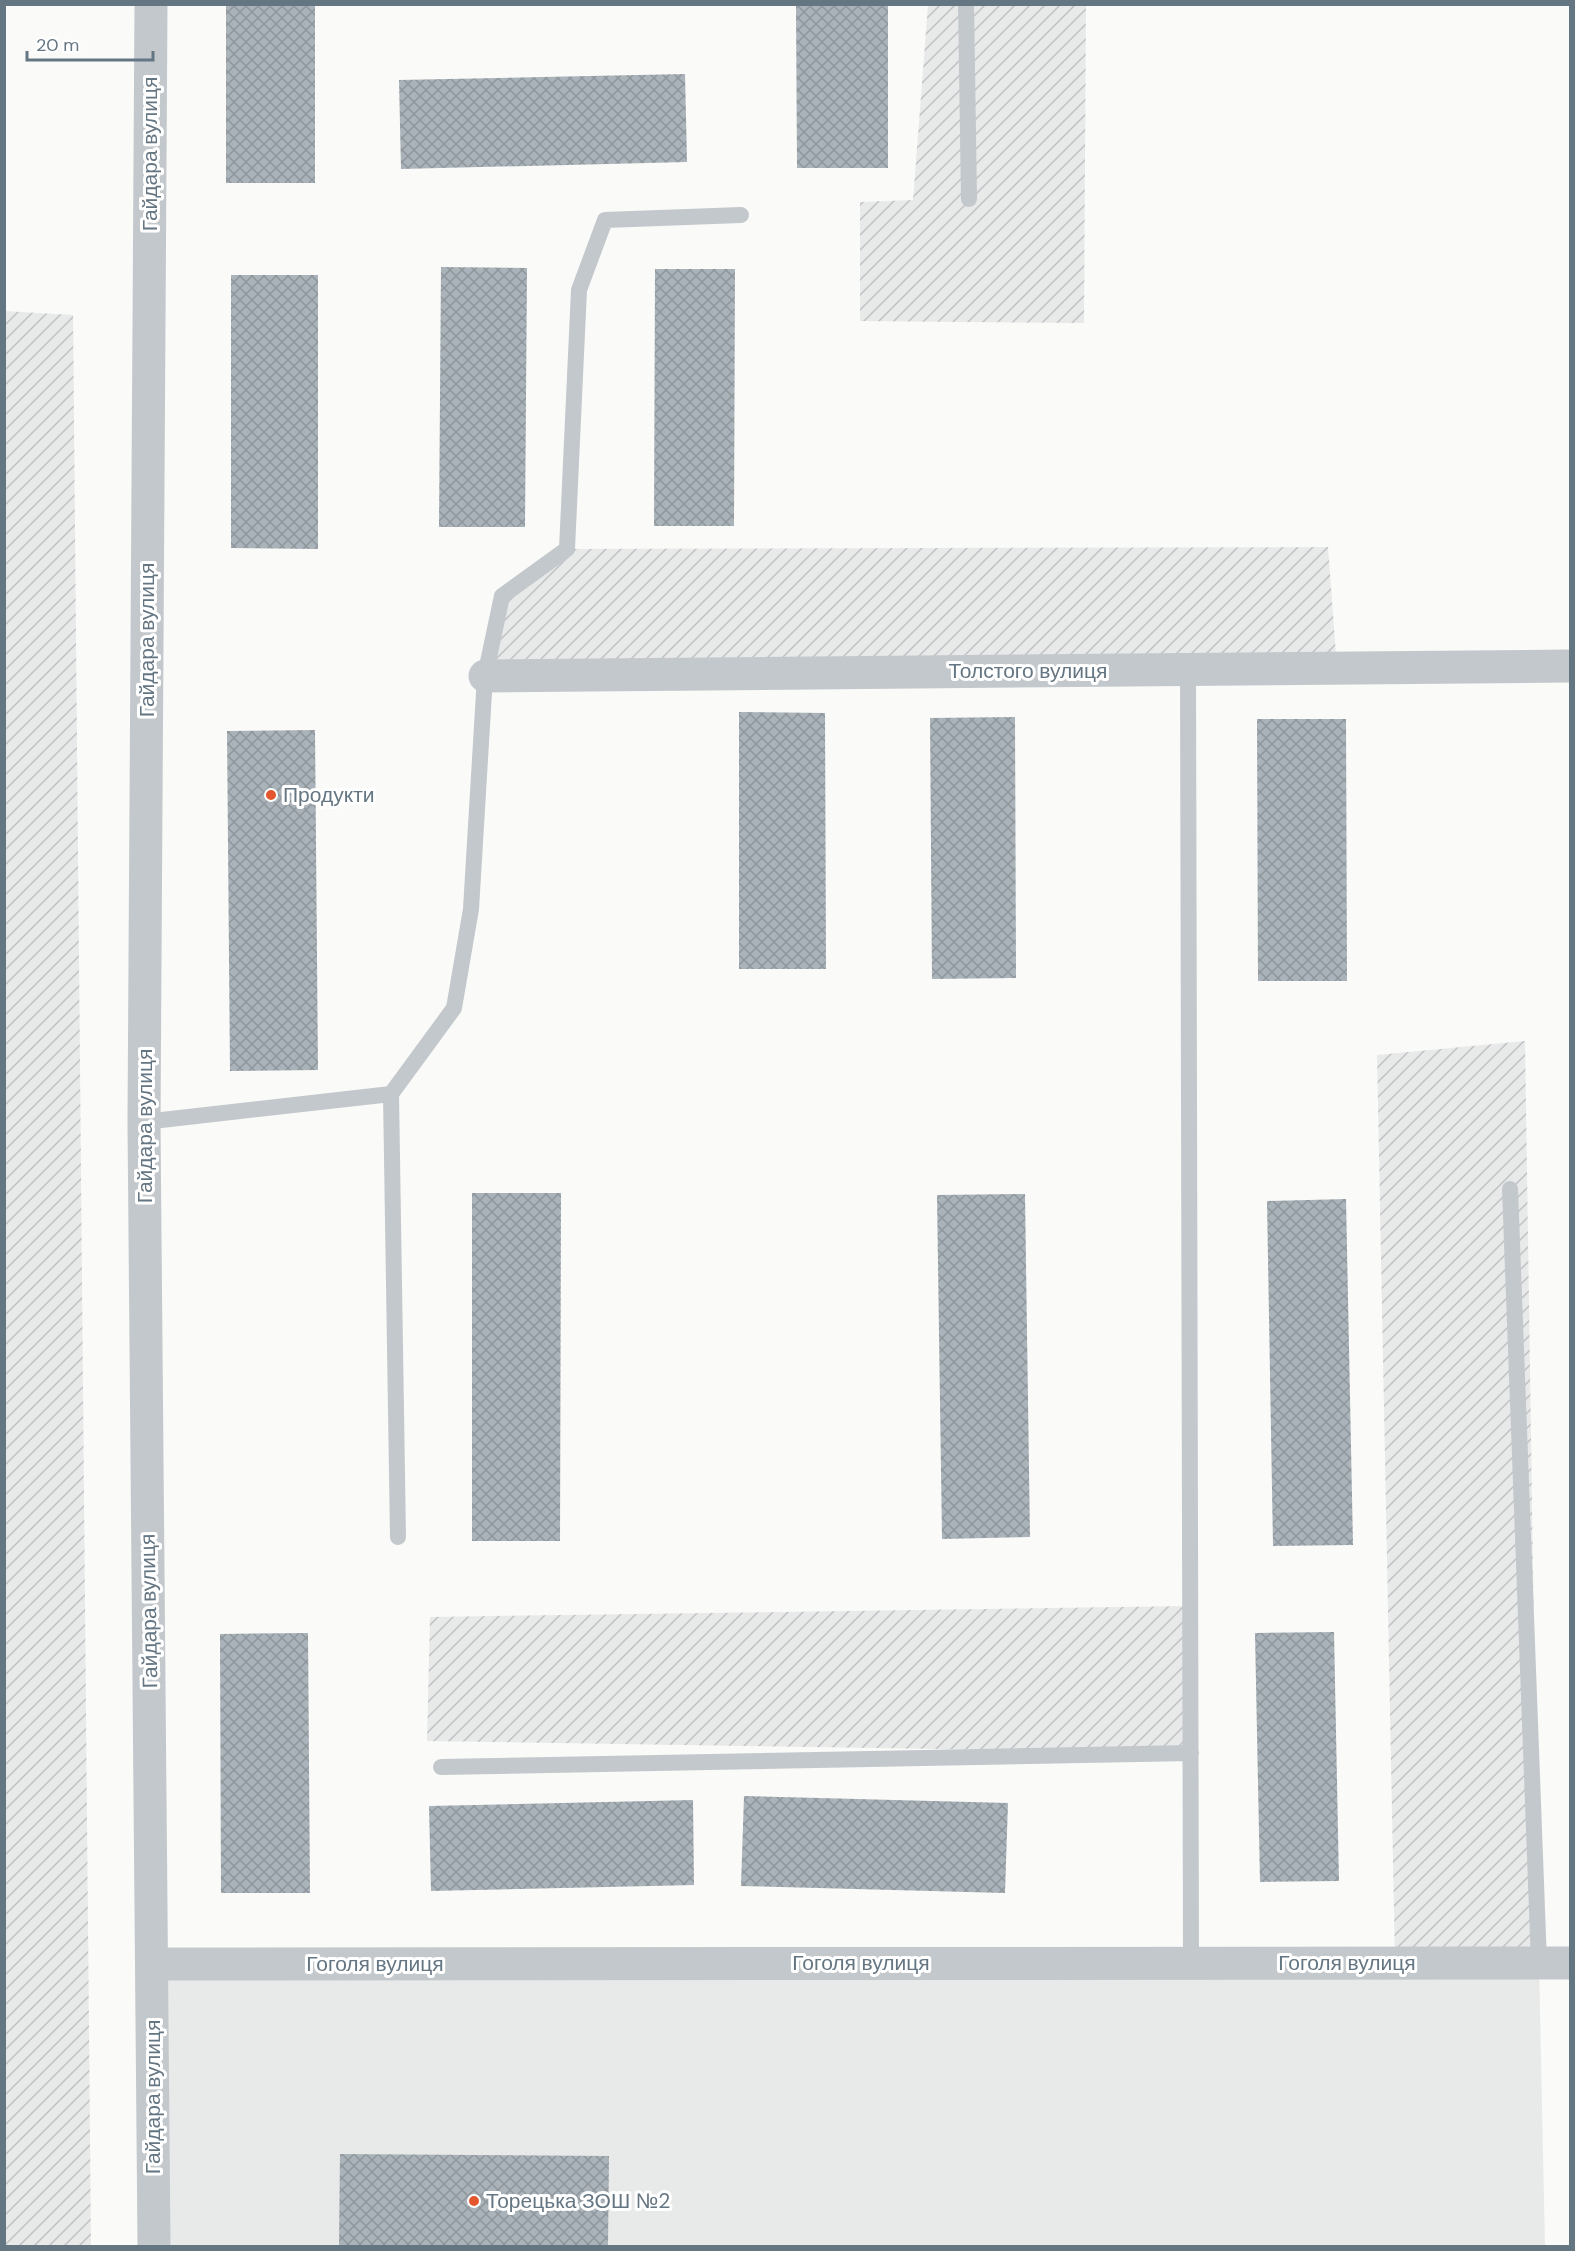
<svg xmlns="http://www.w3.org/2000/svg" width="1575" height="2251" font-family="'DM Sans',sans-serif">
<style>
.built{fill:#e8e9e9}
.industrial{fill:url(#industrial-furrows)}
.building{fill:url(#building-cross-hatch)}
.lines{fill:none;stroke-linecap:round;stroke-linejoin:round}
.service{stroke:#c3c8cc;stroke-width:16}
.minor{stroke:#c3c8cc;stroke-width:33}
.poi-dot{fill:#e4572e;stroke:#fff;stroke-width:2}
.labels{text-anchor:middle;stroke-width:6;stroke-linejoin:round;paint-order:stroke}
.street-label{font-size:21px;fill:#657683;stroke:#fff}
.poi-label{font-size:21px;fill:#657683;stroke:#fff;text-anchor:start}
</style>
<defs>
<pattern id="industrial-furrows" width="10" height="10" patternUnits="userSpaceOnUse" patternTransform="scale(1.5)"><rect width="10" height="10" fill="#e8e9e9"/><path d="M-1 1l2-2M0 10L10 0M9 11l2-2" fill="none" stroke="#c0c1c2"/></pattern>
<pattern id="building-cross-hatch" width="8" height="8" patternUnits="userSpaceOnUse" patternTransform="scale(1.5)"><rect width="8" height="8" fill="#aab3b9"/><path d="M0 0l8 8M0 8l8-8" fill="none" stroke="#8e969c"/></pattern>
</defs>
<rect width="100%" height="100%" fill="#fafaf8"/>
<path class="built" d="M1539,1963L1545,2246H154L152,1964Z"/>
<path class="industrial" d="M928,5H1086L1084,323L860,321V202L913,200Z
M4,311L73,315L91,2246H4Z
M1328,547L1337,668L485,676L502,596L567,549Z
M1525,1041L1539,1963H1395L1377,1055Z
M1190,1606L1191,1753L427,1741L430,1617Z"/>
<path class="building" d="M226,4H315V183H226Z
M796,4H888V168H797Z
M685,74L687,162L401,169L399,80Z
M441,267L527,268L525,527H439Z
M655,269H735L734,526H654Z
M231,275H318V549L231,548Z
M739,712L825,713L826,969H739Z
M1015,717L1016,978L932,979L930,718Z
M1257,719H1346L1347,981H1258Z
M315,730L318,1070L230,1071L227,731Z
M472,1193H561L560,1541H472Z
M1025,1194L1030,1537L942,1539L937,1195Z
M1346,1199L1353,1545L1273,1546L1267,1201Z
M1334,1632L1339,1881L1260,1882L1255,1633Z
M308,1633L310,1893H221L220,1634Z
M744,1796L1008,1803L1005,1893L741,1886Z
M693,1800L694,1885L431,1891L429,1806Z
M340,2154L609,2156L608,2246H339Z"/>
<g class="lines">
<path class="service" d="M966,4L969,199
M1188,670L1191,1963
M391,1094L398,1537
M144,1122L391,1094L454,1008L471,909L485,676L502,596L567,549L579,290L605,220L741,215
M1510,1189L1539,1963
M441,1767L1191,1753"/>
<path class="minor" d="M151,4L144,1122L154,2246
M485,676L1570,666
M152,1964L1570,1963"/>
</g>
<g class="poi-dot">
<circle cx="271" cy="795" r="6"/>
<circle cx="474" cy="2201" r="6"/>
</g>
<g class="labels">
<g class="street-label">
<text transform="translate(150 154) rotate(-90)" y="7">Гайдара вулиця</text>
<text transform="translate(147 640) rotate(-90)" y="7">Гайдара вулиця</text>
<text x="1028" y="678">Толстого вулиця</text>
<text transform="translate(145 1126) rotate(-90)" y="7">Гайдара вулиця</text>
<text transform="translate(149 1611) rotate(-91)" y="7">Гайдара вулиця</text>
<text x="861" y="1970">Гоголя вулиця</text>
<text x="1347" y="1970">Гоголя вулиця</text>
<text x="375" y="1971">Гоголя вулиця</text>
<text transform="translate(153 2097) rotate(-90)" y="7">Гайдара вулиця</text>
</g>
<g class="poi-label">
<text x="283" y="802">Продукти</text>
<text x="486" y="2208">Торецька ЗОШ №2</text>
</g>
</g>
<rect width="1575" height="2251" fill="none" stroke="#657683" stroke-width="12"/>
<path d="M27 51v9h126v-9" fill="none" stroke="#657683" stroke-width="3"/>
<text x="36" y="51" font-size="18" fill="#657683" stroke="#ffffff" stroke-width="4.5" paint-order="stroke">20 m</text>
</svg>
